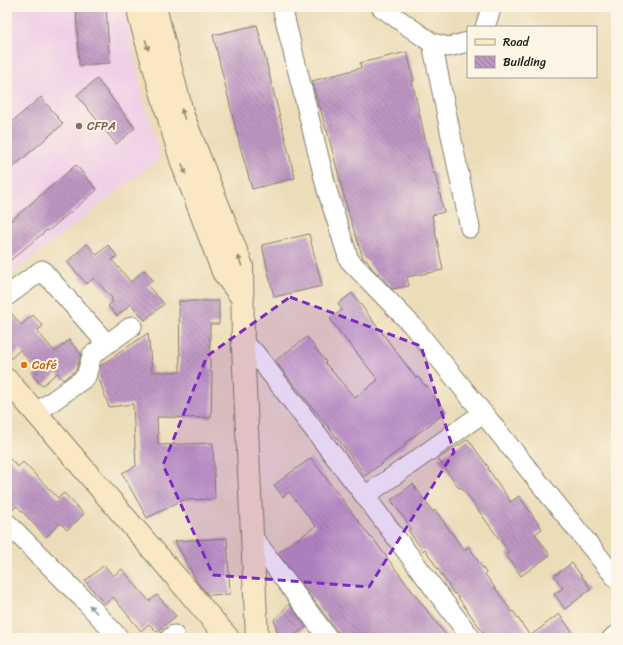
<svg xmlns="http://www.w3.org/2000/svg" width="623" height="645" font-family="Sriracha,sans-serif">
<style>
.built{fill:#efd0e7}
.building{fill:url(#building-back-hatch)}
.lines{fill:none;stroke-linecap:round;stroke-linejoin:round}
.minor-casing{stroke:#847c6a;stroke-width:21}
.secondary-casing{stroke:#847c6a;stroke-width:24}
.minor{stroke:#fff;stroke-width:19}
.secondary{stroke:#fae7c3;stroke-width:22}
.oneway{fill:#968c78}
.oneway2{fill:#999}
.marked{fill:#7b2cbf;fill-opacity:0.2;stroke:#7b2cbf;stroke-width:3;stroke-dasharray:8 5;stroke-linejoin:round}
.education-dot{fill:#8d6e63;stroke:#fcf5e5;stroke-width:1.5}
.food-dot{fill:#e8710a;stroke:#fcf5e5;stroke-width:1.5}
.labels{text-anchor:middle;stroke-width:4;stroke-linejoin:round;paint-order:stroke}
.education-label{font-size:12px;fill:#785e54;stroke:#fcf5e5;text-anchor:start}
.food-label{font-size:12px;fill:#c56008;stroke:#fcf5e5;text-anchor:start}
</style>
<defs>
<pattern id="building-back-hatch" width="6" height="6" patternUnits="userSpaceOnUse"><rect width="6" height="6" fill="#bd96c3"/><path d="M-1 5l2 2M0 0l6 6M5-1l2 2" fill="none" stroke="#997a9e"/></pattern>
</defs>
<rect width="100%" height="100%" fill="#fcf5e5"/>
<filter id="ink" filterUnits="userSpaceOnUse"><feTurbulence type="fractalNoise" baseFrequency=".025" numOctaves="2"/><feDisplacementMap in="SourceGraphic" scale="8" xChannelSelector="R" yChannelSelector="G"/><feConvolveMatrix kernelMatrix="1 2 1 2 8 2 1 2 1" color-interpolation-filters="sRGB"/></filter>
<filter id="wash" filterUnits="userSpaceOnUse"><feTurbulence type="fractalNoise" baseFrequency=".012" numOctaves="4" result="noise"/><feDisplacementMap in="SourceGraphic" scale="16" xChannelSelector="R" yChannelSelector="G"/><feGaussianBlur stdDeviation="0.9" result="paint"/><feColorMatrix in="noise" values="0 0 0 0 0 0 0 0 0 0 0 0 0 0 0 0 0 1.4 0 .05"/><feComposite in="paint" operator="in"/></filter>
<g filter="url(#wash)">
<rect width="100%" height="100%" fill="#ecddb9"/>
<path class="built" d="M7,7H124L142,95L161,157L7,278Z"/>
<g id="blocks">
<path class="building" d="M76,7H106L110,63L79,65Z
M257,25L295,178L252,189L239,142L213,35Z
M407,52L414,81H412L425,138L433,173H435L444,212L432,215L443,270L407,277L409,286L392,289L378,274L379,273L377,274L371,267L367,260H365L363,258L349,215L327,130H326L320,107L319,108L312,81L361,68L360,63Z
M97,79L135,128L116,144L77,95Z
M41,97L63,124L7,172V126Z
M76,165L97,190L48,231L47,230L7,263V224Z
M309,234L322,286L274,297L262,245Z
M87,244L97,255L108,245L117,256L112,260L131,282L144,270L153,280L147,285L164,304L145,320L131,304L117,316L108,306L113,302L111,299L112,298L94,278L87,284L67,262Z
M352,293L416,378L418,377L425,386L426,385L446,412L405,443L406,445L365,476L345,448L275,361L307,337L326,362L325,363L355,398L378,380L349,343H348L330,319L342,310L338,304Z
M179,301H219V324H210V372H212L211,418L157,417L158,445L213,443L215,499L183,500L147,518L122,473L136,466L133,404L109,407L98,376L100,366L148,333L152,372H180Z
M7,308L21,325L33,315L43,326L37,331L55,352L69,340L81,354L76,370L63,380L57,373L42,386L33,376L38,371L20,350L7,362Z
M468,439L489,468L488,469L511,502L519,496L542,529L535,534L550,555L521,576L506,554L509,552L461,487L459,488L438,459Z
M7,456L18,467L23,462L58,498L64,493L84,514L67,530L60,523L46,537L17,506L10,512H7Z
M311,458L371,538L372,537L393,566L448,638H339L337,631L278,553L316,526L289,492L283,497L274,485Z
M413,484L433,512L435,510L464,550L469,547L486,573L485,574L512,612L513,611L530,636L559,614L577,638H487L455,593L454,594L425,549L423,551L408,530L411,528L391,500Z
M227,538L230,594L208,595L197,582L175,541Z
M572,563L591,589L565,609L554,594L563,588L554,576Z
M104,565L113,576L122,569L149,601L157,595L176,616L157,632L149,624L141,631L113,597L105,604L85,581Z
M289,604L306,627L290,638H279L274,620Z"/>
</g>
</g>
<g filter="url(#ink)">
<use href="#blocks" fill-opacity="0" stroke="#847c6a" stroke-width="1"/>
<g class="lines">
<defs>
<path id="minor" d="M282,7L327,190L349,260L412,325L616,578
M381,7L432,43L448,47L468,42
M485,27L491,9V7
M432,43L470,228
M7,296L42,270L107,344
M243,347L250,349L255,353L365,496L471,638
M36,413L86,377L92,355L132,326
M365,496L483,413
M7,523L86,602L119,638
M252,536L328,638
M170,638L174,635
M612,638L616,635"/>
<path id="secondary" d="M138,7L140,19L182,163L223,272L243,299
M155,7L183,116L242,266L243,347L257,638
M7,380L36,413L228,638"/>
</defs>
<use href="#minor" class="minor-casing"/>
<use href="#secondary" class="secondary-casing"/>
<use href="#minor" class="minor"/>
<use href="#secondary" class="secondary"/>
</g>
<defs><path id="oneway-solid" d="M-6-.8H1V-3.2L6.5 0L1 3.2V.8H-6Z"/></defs>
<g class="oneway">
<use href="#oneway-solid" transform="translate(147 45) rotate(74)"/>
<use href="#oneway-solid" transform="translate(183 114) rotate(-107)"/>
<use href="#oneway-solid" transform="translate(184 169) rotate(69)"/>
<use href="#oneway-solid" transform="translate(240 261) rotate(-109)"/>
</g>
<use class="oneway2" href="#oneway-solid" transform="translate(93 609) rotate(-133)"/>
</g>
<path class="marked" d="M290,297L421,346L454,452L369,587L213,575L163,465L207,356Z"/>
<circle class="education-dot" cx="79" cy="126" r="4"/>
<circle class="food-dot" cx="24" cy="365" r="4"/>
<g class="labels">
<g class="education-label">
<text x="87" y="130">CFPA</text>
</g>
<g class="food-label">
<text x="32" y="369">Café</text>
</g>
</g>
<rect width="623" height="645" fill="none" stroke="#fcf5e5" stroke-width="24"/>
<rect x="467" y="26" width="130" height="52" fill="#fcf5e5" stroke="#a29e95"/>
<rect x="475" y="39" width="20" height="6" fill="#fae7c3" stroke="#a29e95"/>
<text x="503" y="46" font-size="12" fill="#1c1c1c">Road</text>
<rect x="475" y="56" width="20" height="12" fill="url(#building-back-hatch)" stroke="#a29e95"/>
<text x="503" y="66" font-size="12" fill="#1c1c1c">Building</text>
</svg>
